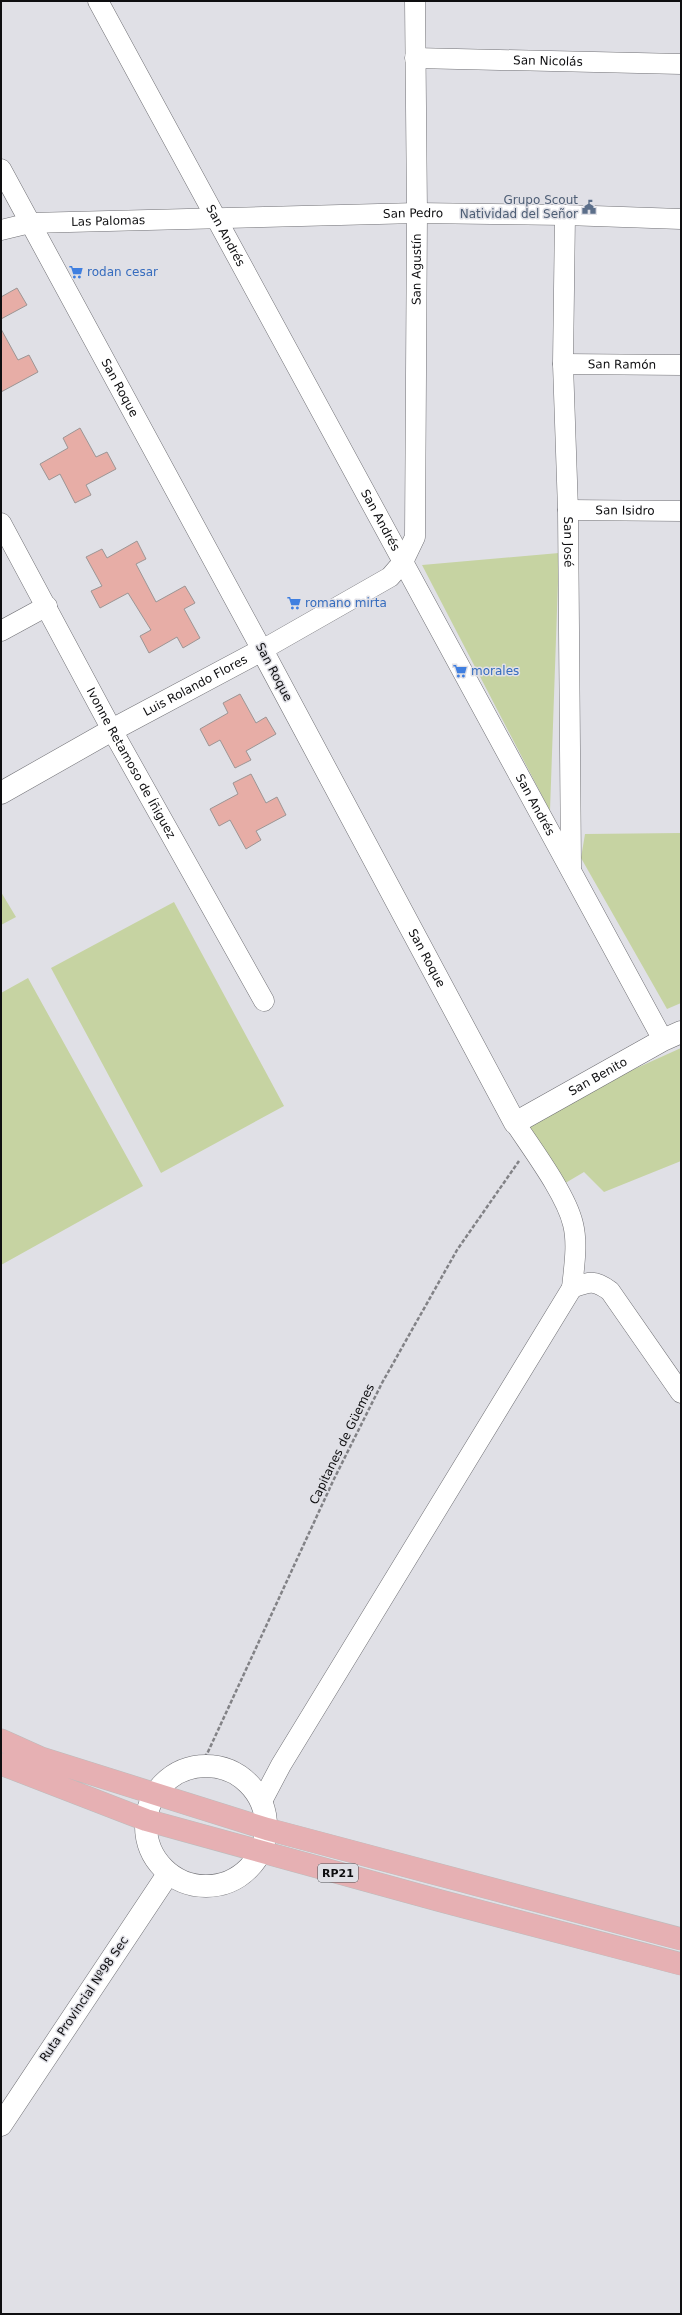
<svg xmlns="http://www.w3.org/2000/svg" width="682" height="2315" font-family="'DejaVu Sans',sans-serif">
<style>
.green{fill:#c6d3a2}
.building{fill:#e7ada6;stroke:#9c9594}
.lines{fill:none;stroke-linecap:round;stroke-linejoin:round}
.street-casing{stroke:#707075;stroke-width:21}
.secondary-casing{stroke:#707075;stroke-width:23}
.primary-casing{stroke:#bcbcbc;stroke-width:23}
.path{stroke:#828286;stroke-width:2.5;stroke-dasharray:4 2;stroke-linecap:butt}
.street{stroke:#fff;stroke-width:20}
.secondary{stroke:#fff;stroke-width:22}
.primary{stroke:#e6b0b3;stroke-width:22}
.labels{text-anchor:middle;stroke-width:3;stroke-linejoin:round;paint-order:stroke}
.shield{fill:#e0e0e6;stroke:#4d4d50;stroke-width:1}
.shield-label{font-size:11px;font-weight:bold;fill:#0e0e10}
.street-label{font-size:12px;fill:#0e0e10;stroke:#e0e0e6}
.service-label{font-size:12px;fill:#4e5e75;stroke:#e0e0e6;text-anchor:end}
.shop-label{font-size:12px;fill:#366cbe;stroke:#e0e0e6;text-anchor:start}
</style>
<rect width="100%" height="100%" fill="#e0e0e6"/>
<path class="green" d="M559,553L550,811L422,565Z
M681,833V1003L667,1009L581,858L585,834Z
M1,892L16,917L1,925Z
M174,902L284,1106L161,1173L51,968Z
M28,978L143,1186L1,1265V993Z
M681,1048V1161L604,1192L584,1172L557,1188L515,1123Z"/>
<path class="building" d="M17,288L27,305L1,319V297Z
M1,329L18,360L29,355L38,372L1,392Z
M80,428L96,457L107,452L116,469L86,485L91,495L75,503L60,474L49,480L40,464L68,448L63,438Z
M137,541L146,559L136,564L156,602L185,586L195,603L184,609L200,638L183,648L177,637L149,653L140,636L151,630L128,593L100,608L91,591L102,586L86,557L102,549L107,558Z
M240,694L256,723L266,717L276,734L246,751L251,760L235,768L220,740L209,746L200,729L228,713L223,703Z
M251,774L266,803L277,797L286,815L256,831L261,840L246,849L230,820L219,826L210,809L238,794L233,783Z"/>
<g class="lines">
<defs>
<g id="street">
<path id="s1" d="M98,1L663,1040"/>
<path id="s2" d="M415,58L681,64"/>
<path id="s3" d="M1,169L262,650L390,577L403,562L415,537L417,213L415,1"/>
<path id="s4" d="M565,215L563,364L568,510L571,867"/>
<path id="s5" d="M1,230L30,223L417,213L565,215L681,219"/>
<path id="s6" d="M563,364L681,365"/>
<path id="s7" d="M568,510L681,511"/>
<path id="s8" d="M1,523L112,730L264,1001"/>
<path d="M1,631L47,606"/>
<path d="M515,1123C532,1149 566,1194 573,1224C578,1244 574,1267 572,1288C590,1281 595,1280 610,1291L681,1393"/>
<path d="M262,1801L281,1765L572,1288"/>
</g>
<g id="secondary">
<path id="s9" d="M1,793L112,730L262,650L515,1123L663,1040L681,1032"/>
<circle cx="206" cy="1826" r="60"/>
<path d="M1,2125L168,1874"/>
</g>
<path id="primary" d="M1,1740L41,1758L267,1829L681,1939
M1,1764L146,1820L441,1901L681,1964"/>
</defs>
<use href="#street" class="street-casing"/>
<use href="#secondary" class="secondary-casing"/>
<use href="#primary" class="primary-casing"/>
<path class="path" d="M196,1766L207,1754L334,1479L382,1383L457,1250L519,1161
M166,1776L178,1772"/>
<use href="#street" class="street"/>
<use href="#secondary" class="secondary"/>
<use href="#primary" class="primary"/>
</g>
<defs>
<symbol id="civic-bare" viewBox="-9 -9 18 18"><path d="M-.6-6.5H3V-4.5H.6V-3L4-1V1h2V6H-6V1h2V-1L-.6-3ZM-1.2 2.5V6h2.4V2.5Z" fill="#5c6f8a" stroke="#e0e0e6" stroke-width="2.5" paint-order="stroke"/></symbol>
<symbol id="supermarket-bare" viewBox="-9 -9 18 18"><path d="M-6-5.5h2.5l.6 2H6L4.5 2H-2.5L-4.4-4H-6ZM-1.5 3.2a1.3 1.3 0 1 0 .1 0ZM3 3.2a1.3 1.3 0 1 0 .1 0Z" fill="#3f7fe0" stroke="#e0e0e6" stroke-width="2.5" paint-order="stroke"/></symbol>
</defs>
<g fill-rule="evenodd">
<use href="#civic-bare" x="579" y="197" width="20" height="20"/>
<use href="#supermarket-bare" x="66" y="262" width="20" height="20"/>
<use href="#supermarket-bare" x="284" y="593" width="20" height="20"/>
<use href="#supermarket-bare" x="450" y="661" width="20" height="20"/>
</g>
<g class="labels">
<rect class="shield" x="318" y="1864" width="40" height="18" rx="3"/>
<g class="shield-label">
<text x="338" y="1877">RP21</text>
</g>
<g class="street-label">
<text dy="4" stroke="none"><textPath href="#s2" startOffset="133">San Nicolás</textPath></text>
<text dy="4" stroke="none"><textPath href="#s5" startOffset="413">San Pedro</textPath></text>
<text dy="4" stroke="none"><textPath href="#s5" startOffset="108">Las Palomas</textPath></text>
<text dy="4" stroke="none"><textPath href="#s1" startOffset="267">San Andrés</textPath></text>
<text dy="4" stroke="none"><textPath href="#s3" startOffset="1010">San Agustín</textPath></text>
<text dy="4" stroke="none"><textPath href="#s6" startOffset="59">San Ramón</textPath></text>
<text dy="4" stroke="none"><textPath href="#s3" startOffset="249">San Roque</textPath></text>
<text dy="4" stroke="none"><textPath href="#s7" startOffset="57">San Isidro</textPath></text>
<text dy="4" stroke="none"><textPath href="#s1" startOffset="591">San Andrés</textPath></text>
<text dy="4" stroke="none"><textPath href="#s4" startOffset="327">San José</textPath></text>
<text transform="translate(274 672) rotate(62)" y="4">San Roque</text>
<text dy="4" stroke="none"><textPath href="#s9" startOffset="222">Luis Rolando Flores</textPath></text>
<text dy="4" stroke="none"><textPath href="#s8" startOffset="273">Ivonne Retamoso de Íñiguez</textPath></text>
<text dy="4" stroke="none"><textPath href="#s1" startOffset="915">San Andrés</textPath></text>
<text dy="4" stroke="none"><textPath href="#s9" startOffset="647">San Roque</textPath></text>
<text dy="4" stroke="none"><textPath href="#s9" startOffset="929">San Benito</textPath></text>
<text transform="translate(342 1444) rotate(-64)" y="4">Capitanes de Güemes</text>
<text transform="translate(84 1999) rotate(-56)" y="4">Ruta Provincial Nº98 Sec</text>
</g>
<g class="service-label">
<text x="578" y="204">Grupo Scout<tspan x="578" dy="14">Natividad del Señor</tspan></text>
</g>
<g class="shop-label">
<text x="87" y="276">rodan cesar</text>
<text x="305" y="607">romano mirta</text>
<text x="471" y="675">morales</text>
</g>
</g>
<rect width="682" height="2315" fill="none" stroke="#0e0e10" stroke-width="4"/>
</svg>
